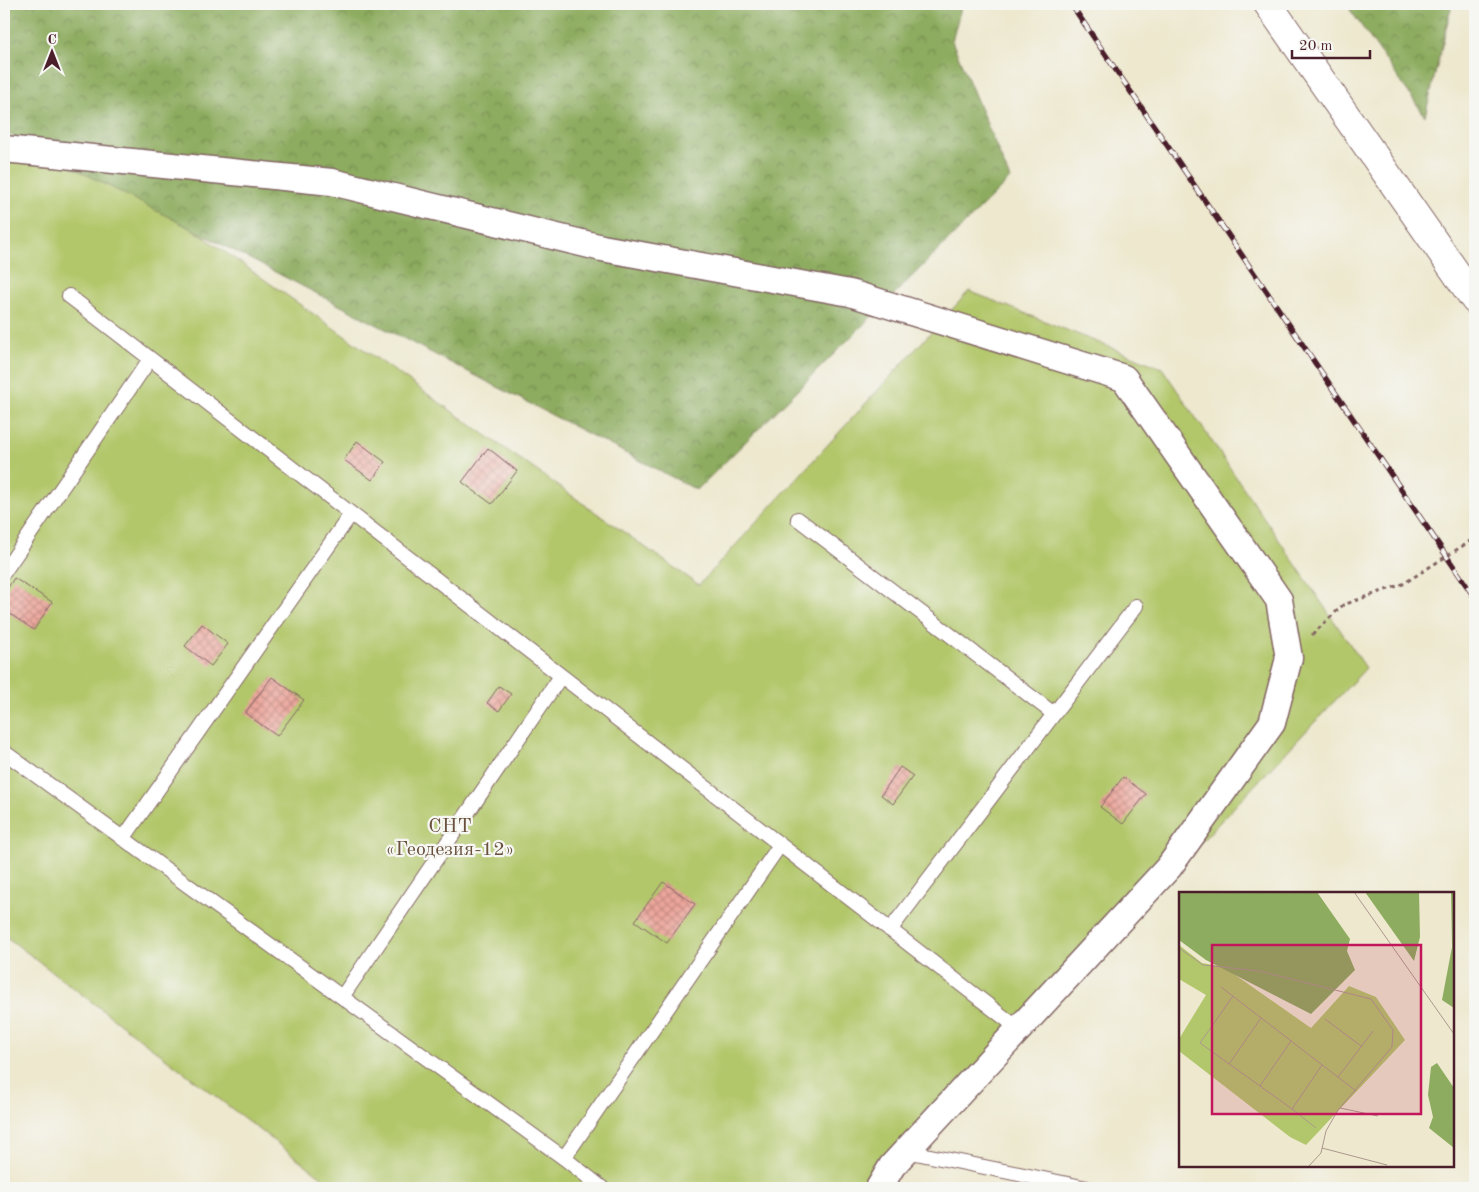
<svg xmlns="http://www.w3.org/2000/svg" width="1479" height="1192" font-family="'Old Standard TT',serif">
<style>
.green{fill:#b2c76b;stroke:#7e734b}
.forest{fill:url(#forest-crowns);stroke:#6c6645}
.building{fill:url(#building-cross-hatch)}
.lines{fill:none;stroke-linecap:round;stroke-linejoin:round}
.service-casing{stroke:#836564;stroke-width:16}
.minor-casing{stroke:#836564;stroke-width:29}
.tertiary-casing{stroke:#836564;stroke-width:30}
.path{stroke:#836564;stroke-width:3;stroke-dasharray:4 4;stroke-linecap:butt}
.service{stroke:#fff;stroke-width:14}
.minor{stroke:#fff;stroke-width:26}
.tertiary{stroke:#fff;stroke-width:28}
.rail-casing{stroke:#4a1f2b;stroke-width:5.5}
.rail{stroke:#f6f6f2;stroke-width:4;stroke-dasharray:11;stroke-linecap:butt}
.labels{text-anchor:middle;stroke-width:4.5;stroke-linejoin:round;paint-order:stroke}
.park-label{font-size:20px;fill:#69513e;stroke:#f6f6f2}
.inset-road{fill:none;stroke:#ac988d;stroke-width:1}
.view{fill:#c2185b;fill-opacity:0.15;stroke:#c2185b;stroke-width:2.5}
.inset-edge{fill:none;stroke:#4a1f2b;stroke-width:2.5}
</style>
<defs>
<pattern id="forest-crowns" width="20" height="18" patternUnits="userSpaceOnUse" patternTransform="scale(1.25)"><rect width="20" height="18" fill="#8dac5f"/><path d="M2 6a3 3 0 1 1 6 0M12 15a3 3 0 1 1 6 0" fill="none" stroke="#758b4f"/></pattern>
<pattern id="building-cross-hatch" width="8" height="8" patternUnits="userSpaceOnUse" patternTransform="scale(1.25)"><rect width="8" height="8" fill="#eca69c"/><path d="M0 0l8 8M0 8l8-8" fill="none" stroke="#c1877f"/></pattern>
</defs>
<rect width="100%" height="100%" fill="#f6f6f2"/>
<filter id="ink" filterUnits="userSpaceOnUse"><feTurbulence type="fractalNoise" baseFrequency=".02" numOctaves="2"/><feDisplacementMap in="SourceGraphic" scale="10" xChannelSelector="R" yChannelSelector="G"/><feConvolveMatrix kernelMatrix="1 2 1 2 8 2 1 2 1" color-interpolation-filters="sRGB"/></filter>
<filter id="wash" filterUnits="userSpaceOnUse"><feTurbulence type="fractalNoise" baseFrequency=".0096" numOctaves="4" result="noise"/><feDisplacementMap in="SourceGraphic" scale="20" xChannelSelector="R" yChannelSelector="G"/><feGaussianBlur stdDeviation="1.12" result="paint"/><feColorMatrix in="noise" values="0 0 0 0 0 0 0 0 0 0 0 0 0 0 0 0 0 1.4 0 .05"/><feComposite in="paint" operator="in"/></filter>
<g filter="url(#wash)">
<rect width="100%" height="100%" fill="#ede8ce"/>
<path class="green" d="M4,140L90,157L699,585L969,291L1162,368L1366,668L873,1188H336L4,935Z"/>
<path class="forest" d="M4,4H962L952,41L1010,179L697,490L4,132Z
M1346,4H1452L1425,116Z"/>
<g id="blocks">
<path class="building" d="M357,441L385,462L372,480L344,460Z
M488,448L517,471L492,504L462,482Z
M14,578L52,602L34,630L4,610V594Z
M202,624L228,644L211,666L185,646Z
M272,677L304,700L277,736L245,713Z
M499,686L511,694L499,711L487,703Z
M900,767L913,776L893,804L881,795Z
M1123,777L1146,794L1123,824L1100,807Z
M663,882L695,904L667,943L635,921Z"/>
</g>
</g>
<g filter="url(#ink)">
<use href="#blocks" fill-opacity="0" stroke="#836564" stroke-width="1"/>
<g class="lines">
<defs>
<path id="service" d="M69,296L1019,1029
M798,519L1054,714
M4,572L150,359
M4,752L564,1158L780,845
M123,839L351,514
M890,930L1136,606
M342,997L561,676
M906,1151L1087,1188
M564,1158L602,1188"/>
<path id="minor" d="M4,149L332,182L602,248L850,293L1124,378L1279,600L1289,658L1272,723L1169,867L892,1166L879,1188"/>
<path id="tertiary" d="M1268,4L1475,300"/>
</defs>
<use href="#service" class="service-casing"/>
<use href="#minor" class="minor-casing"/>
<use href="#tertiary" class="tertiary-casing"/>
<path class="path" d="M1312,635L1343,605L1403,584L1475,538"/>
<use href="#service" class="service"/>
<use href="#minor" class="minor"/>
<use href="#tertiary" class="tertiary"/>
<defs>
<path id="rail" d="M1071,4L1475,598"/>
</defs>
<use href="#rail" class="rail-casing"/>
<use href="#rail" class="rail"/>
</g>
</g>
<g class="labels">
<g class="park-label">
<text x="450" y="832">СНТ<tspan x="450" dy="23">«Геодезия-12»</tspan></text>
</g>
</g>
<g transform="translate(1179 892)">
<rect width="275" height="275" fill="#ede8ce"/>
<path d="M0,53L23,71L45,75L132,136L170,94L197,105L226,148L127,253L111,245L0,159V147L27,103L0,87Z" fill="#b2c76b"/>
<path d="M0,0H138L171,47L168,59L176,78L132,122L27,68L0,48ZM186,0H240L241,45L235,69ZM272,0H275V116L263,108L273,55ZM258,171L275,196V256L250,236L254,225L249,203L252,175Z" fill="#8dac5f"/>
<path class="inset-road" d="M175,0L275,142M0,56L24,73L80,79L192,107L214,138L213,155L159,218L147,239L142,261L129,275M42,95L177,199M54,104L21,151L113,217L143,173M146,127L182,154M50,172L82,126M159,185L194,139M81,194L112,149M161,216L199,224M113,217L137,236M143,256L208,273"/>
<path class="view" d="M33,53H242V222H33Z"/>
<rect width="275" height="275" class="inset-edge"/>
</g>
<rect width="1479" height="1192" fill="none" stroke="#f6f6f2" stroke-width="20"/>
<g transform="translate(52 52)" stroke="#f6f6f2" stroke-width="4" paint-order="stroke">
<path d="M0-4L9 19L0 12L-9 19Z" fill="#4a1f2b"/>
<text y="-8" font-size="14" font-weight="bold" text-anchor="middle" fill="#4a1f2b">С</text>
</g>
<path d="M1292 50v8h78v-8" fill="none" stroke="#4a1f2b" stroke-width="2.5"/>
<text x="1299" y="50" font-size="15" fill="#4a1f2b" stroke="#f6f6f2" stroke-width="4" paint-order="stroke">20 m</text>
</svg>
